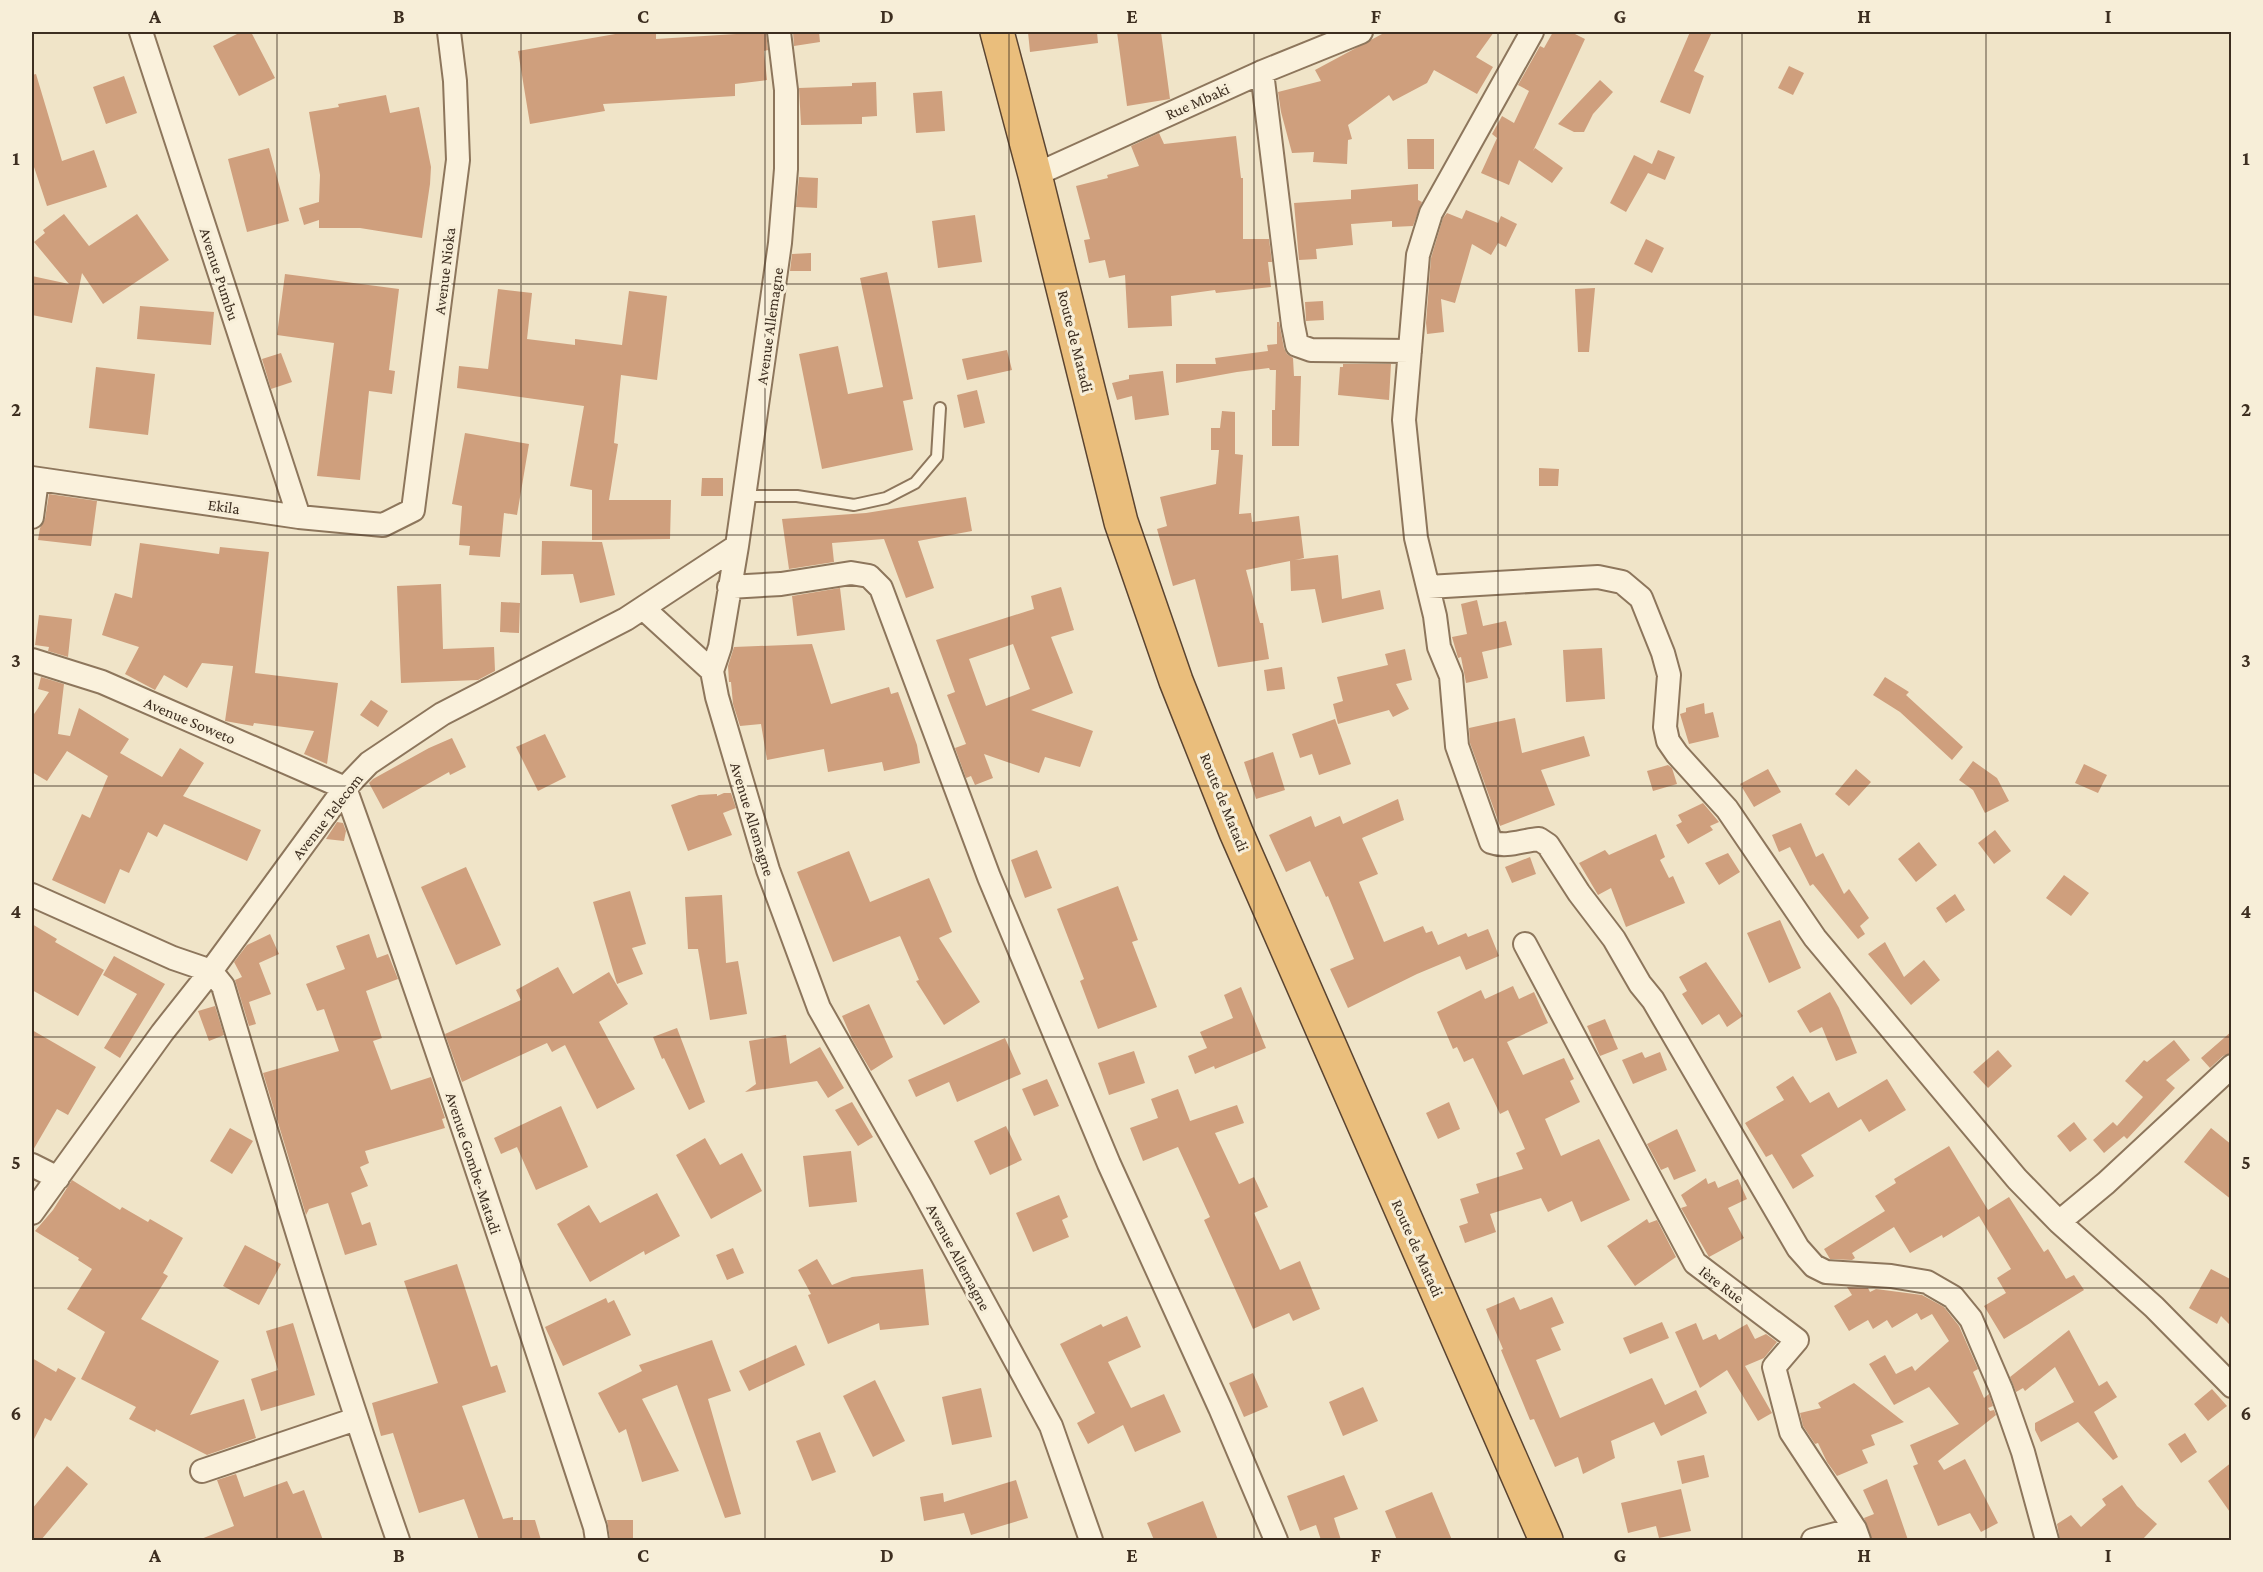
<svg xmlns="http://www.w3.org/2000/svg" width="2263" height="1572" font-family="'Crimson Pro',serif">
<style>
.building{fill:#cf9f7d;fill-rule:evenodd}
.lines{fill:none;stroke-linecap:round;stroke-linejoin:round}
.service-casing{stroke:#8d765c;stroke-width:14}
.minor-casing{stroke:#8d765c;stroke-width:26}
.trunk-casing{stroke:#5b4430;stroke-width:36}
.service{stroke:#faf1dc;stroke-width:10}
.minor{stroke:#faf1dc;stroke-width:22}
.trunk{stroke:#eabe7c;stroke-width:33}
.grid{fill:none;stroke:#3d2e20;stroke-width:1.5;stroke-opacity:0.55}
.labels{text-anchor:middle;stroke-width:6;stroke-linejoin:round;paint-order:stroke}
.street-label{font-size:16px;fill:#3d2e20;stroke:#f7eed8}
.neatline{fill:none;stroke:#3d2e20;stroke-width:2}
.grid-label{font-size:20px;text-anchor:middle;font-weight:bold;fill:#3d2e20}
</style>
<rect width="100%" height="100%" fill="#f0e4c8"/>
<path class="building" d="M241,32H251L275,78L239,96L213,46Z
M621,32H656V39L766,32L768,50L764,51L767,80L735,84V96L603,104L605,111L530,124L518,51L621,33Z
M793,32H819L820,42L794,46Z
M1028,32H1097L1098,43L1030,52Z
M1117,32H1161L1170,99L1127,106Z
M1405,32H1494L1476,57L1493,67L1477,94L1434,70L1427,83L1393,101L1389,95L1348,125L1352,139L1348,140L1347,164L1313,162L1314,152L1292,153L1281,112L1278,92L1321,81L1315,70L1382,34H1403Z
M1553,32H1571L1585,39L1533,151L1535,148L1563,168L1552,183L1519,160L1509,185L1481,173L1497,138L1492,134L1502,116L1514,123L1529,91L1518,85L1540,46L1544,48Z
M1690,32H1712L1694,71L1704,76L1690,114L1660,102Z
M1789,66L1804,73L1793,95L1778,88Z
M36,74L62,161L94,150L107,187L47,206L32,161V75Z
M124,76L137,113L106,124L93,87Z
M1600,80L1613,92L1593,114L1584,132H1574L1558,124Z
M876,82L877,116L862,117V124L801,125L799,88L852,86V83Z
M942,91L945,131L916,133L913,93Z
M386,95L390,113L419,107L431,167L430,184L422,238L360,228H319V220L304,225L299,208L319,202L320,175L309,112L339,107L338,104Z
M1159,133L1164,144L1236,136L1241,178H1243V239H1269L1272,262H1268L1271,287L1216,293L1215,290L1171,296L1172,326L1128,328L1125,275L1109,278L1105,260L1089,263L1084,240L1090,239L1076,186L1108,178L1107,175L1139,166L1131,146Z
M1407,139H1434V169H1408Z
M269,148L289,221L247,232L228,159Z
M1658,150L1675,157L1665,180L1648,173L1626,212L1610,203L1634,155L1652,164Z
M799,177L818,178L817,208L796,207Z
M1418,184V200L1422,202L1413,226L1392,227V221L1351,224L1353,245L1316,249L1317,259L1299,260L1294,203L1351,199V190Z
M1466,210L1498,223L1501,216L1517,224L1506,247L1498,243L1491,255L1472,244L1455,303L1441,299L1444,332L1427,334L1426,323L1431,258L1443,218L1447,213L1462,219Z
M64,214L89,246L137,214L169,260L103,304L82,273L72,323L32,315V276L69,284L34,242L45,233L43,230Z
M975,215L982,262L938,268L932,221Z
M1646,239L1664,248L1652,273L1634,264Z
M811,253V271H790L792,254Z
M887,272L913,399L903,401L913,450L822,469L799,354L838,346L848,394L883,387L860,278Z
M285,274L399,289L389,370L395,371L392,394L369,391L360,480L317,476L334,343L277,335Z
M1595,288L1589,352H1578L1575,289Z
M498,289L532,293L527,339L575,345V339L622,345L629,291L667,296L657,380L621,375L614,443L618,444L609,500H671L670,539L592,540V490L570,486L584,406L457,388L459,366L488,369Z
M1323,301L1324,320L1306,321L1305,302Z
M140,306L214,312L211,345L137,339Z
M1277,322H1279L1284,348L1287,354L1293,358L1294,376H1301L1299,446H1272V410H1275L1276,370H1270L1269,368L1237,372L1176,383V364H1216L1215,358L1268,351L1267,345L1277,344Z
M1007,350L1012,370L967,380L962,359Z
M281,353L292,382L271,389L262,359Z
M1343,364H1391L1389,400L1338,395L1340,367H1343Z
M96,367L155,374L148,435L89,428Z
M1163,371L1169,415L1135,420L1132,396L1117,400L1112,383L1129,379V375Z
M977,390L985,423L964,428L957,395Z
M1222,411L1235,412V454L1243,455L1239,514L1251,513L1252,522L1299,516L1304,558L1295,560L1338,555L1342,599L1380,590L1384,609L1322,623L1315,589L1291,591L1290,561L1246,570L1260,623H1263L1269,659L1218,667L1195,579L1173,586L1157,529L1167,526L1160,497L1216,484L1219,450H1211V428H1220Z
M465,433L529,444L517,515L504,513L500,557L469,555L470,546L459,545L462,506L452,504Z
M1539,468L1559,469L1558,486H1539Z
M702,478H723V496H701Z
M49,494L97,501L91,546L38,540L40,528L45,519Z
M966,497L972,531L918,541L934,588L906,598L884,539L832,543L834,562L789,569L782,519L866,513Z
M542,541L602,542L615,595L580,603L573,574L541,575Z
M140,543L219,554L220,547L269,552L255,673L338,683L327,764L304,754L314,731L254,723L253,726L225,721L233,666L202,663L187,688L164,675L155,690L125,674L139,647L102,635L115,593L132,598Z
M441,584L443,649L494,647L495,671L478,680L401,683L397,586Z
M1061,587L1074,630L1051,637L1073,693L1031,710L1093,731L1080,767L1045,757L1039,773L984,754L993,778L975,785L971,776L966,778L955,748L966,744L947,695L955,692L936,640L1034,609L1031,596ZM1013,644L1030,689L986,706L969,659Z
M840,588L845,630L797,636L792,596Z
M1477,600L1483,626L1506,621L1512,645L1482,652L1488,678L1466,683L1461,657L1458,658L1452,637L1467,634L1461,604Z
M501,602L520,603L519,633L500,632Z
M39,615L72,619L68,657L48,651L49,647L35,645Z
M812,644L831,704L889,687L891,694L898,692L917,745L920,763L884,771L882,762L828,772L824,749L767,760L761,724L740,726L733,704L731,682H729L728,666L734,647Z
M1602,648L1605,699L1566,702L1563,650Z
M1405,649L1412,680L1396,684L1409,709L1393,717L1389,710L1338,724L1333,704L1343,701L1337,677L1388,665L1385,654Z
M1282,667L1285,689L1267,691L1264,670Z
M41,677L64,684L58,734L70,736L79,708L129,739L120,753L162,777L180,748L204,763L183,796L261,830L247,861L164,824L157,837L148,832L129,873L120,869L105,904L52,880L82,814L90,818L108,776L67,751L47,781L32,772V717L49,692L38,689Z
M1885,677L1909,692L1906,695L1963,747L1952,760L1900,712L1873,695Z
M371,700L388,711L378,727L360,715Z
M1704,703L1705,714L1713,712L1719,737L1689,744L1680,714L1686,712V708Z
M1515,718L1522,753L1584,736L1590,756L1541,770L1555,805L1500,826L1470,743L1469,728Z
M1335,719L1351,764L1319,775L1312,754L1300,758L1292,734Z
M545,734L566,777L538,791L516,747Z
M452,738L466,767L450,775L449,772L383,809L369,783L373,779L429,748Z
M1273,752L1285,790L1256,799L1244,762Z
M1973,761L1997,778L2009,801L1985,813L1973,790L1959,780Z
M2084,764L2107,775L2098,793L2075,783Z
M1668,765L1672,768L1677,784L1653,791L1647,771Z
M1768,769L1781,792L1754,807L1740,784Z
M1856,769L1871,782L1849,806L1835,794Z
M724,793H731L736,808L723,813L732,835L688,851L671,805L699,795L717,794V796Z
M1398,799L1404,820L1362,838L1378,874L1359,882L1384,942L1423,926L1426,933L1432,931L1438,945L1466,933L1468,937L1488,929L1499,956L1466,970L1460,956L1417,974L1348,1008L1330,969L1354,959L1328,896L1326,897L1310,861L1286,872L1269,835L1311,816L1315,827L1340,816L1343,824Z
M1703,803L1719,822L1710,826L1713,830L1688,844L1676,825L1682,822L1678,815Z
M337,822L343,823L346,831L344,841L326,839Z
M1801,823L1816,857L1823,853L1844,894L1849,889L1869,918L1860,926L1865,934L1858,939L1813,884L1810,886L1790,847L1779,852L1772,835Z
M1995,830L2011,851L1994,864L1978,843Z
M1656,834L1665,857L1660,860L1669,878L1673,876L1685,903L1626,927L1611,888L1598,895L1579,863L1605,850L1609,855Z
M1919,842L1937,865L1916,882L1898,859Z
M1037,850L1052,888L1025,898L1011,860Z
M849,851L870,902L929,878L952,932L939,938L980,1002L944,1025L916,981L919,980L900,936L833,962L797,872Z
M1728,853L1740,872L1719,885L1705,863Z
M1530,857L1536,874L1512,883L1505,867Z
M466,867L501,945L456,965L421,887Z
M2064,875L2089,893L2071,916L2046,898Z
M1118,886L1138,940L1132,942L1157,1007L1098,1029L1080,981L1084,979L1057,909Z
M630,891L646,944L632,948L643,974L617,984L593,902Z
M1955,894L1965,910L1946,923L1936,908Z
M722,895L726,963L738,961L747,1014L710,1020L698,949H688L685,897Z
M1780,920L1801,968L1769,983L1747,933Z
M32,924L57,939L55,942L104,970L78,1016L32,990Z
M270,934L279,954L259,963L271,994L249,1002L256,1024L249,1026L235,980L242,977L234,962L247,945Z
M369,934L377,958L388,954L398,979L366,991L382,1038L373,1041L391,1090L431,1077L445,1118L442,1119L445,1128L365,1151L369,1163L360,1167L368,1186L351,1193L362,1225L370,1222L377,1245L345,1255L328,1203L309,1209L306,1215L263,1073L339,1051L324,1009L317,1011L306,984L345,969L336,946Z
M1885,942L1904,977L1924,960L1940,980L1911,1005L1868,954Z
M114,956L165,984L120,1058L104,1048L137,994L103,975Z
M1706,962L1743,1016L1727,1027L1719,1014L1702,1025L1682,994L1687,991L1679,977Z
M558,967L573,994L609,972L628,1004L599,1022L635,1089L597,1109L565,1045L552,1052L547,1043L462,1082L445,1034L521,1000L516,990Z
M1513,986L1519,999L1534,992L1548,1023L1507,1042L1523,1075L1564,1058L1574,1079L1570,1081L1580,1102L1545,1119L1561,1156L1599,1139L1630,1200L1581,1222L1572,1201L1548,1212L1541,1198L1490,1214L1496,1232L1465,1243L1459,1226L1468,1223L1460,1199L1479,1193L1476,1184L1523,1169L1516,1153L1525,1149L1508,1110L1500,1114L1473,1058L1464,1062L1457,1047L1453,1049L1437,1012L1481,990L1485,999Z
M1241,987L1266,1048L1215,1069L1214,1066L1195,1074L1188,1056L1207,1048L1200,1032L1233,1018L1224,995Z
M1830,992L1839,1008L1857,1053L1836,1061L1822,1027L1810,1033L1797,1011Z
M869,1004L893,1057L871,1071L853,1041L842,1016Z
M215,1006L224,1035L209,1041L198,1011Z
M1605,1019L1618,1049L1600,1056L1587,1026Z
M677,1028L705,1102L689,1110L664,1058L662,1059L653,1037Z
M32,1030L96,1067L68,1115L57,1109L32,1152Z
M2232,1031V1053L2223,1056L2210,1068L2201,1058Z
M786,1035L790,1064L820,1047L844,1088L828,1098L817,1081L745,1092L756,1084L749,1041Z
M1005,1038L1021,1074L957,1102L949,1082L916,1097L908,1080Z
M2174,1040L2190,1060L2166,1080L2175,1088L2127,1139L2124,1136L2104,1153L2093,1140L2113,1122L2117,1126L2143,1097L2125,1081L2144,1060L2147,1062Z
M1998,1050L2012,1066L1988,1088L1973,1072Z
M1134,1051L1145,1083L1109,1095L1098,1063Z
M1642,1052L1645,1058L1660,1052L1667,1070L1633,1084L1622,1060Z
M1793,1076L1810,1103L1829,1092L1838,1108L1887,1079L1906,1110L1869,1132L1861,1119L1801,1155L1814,1176L1793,1189L1772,1154L1766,1157L1745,1123L1784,1100L1776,1087Z
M1047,1079L1059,1106L1034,1116L1022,1089Z
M1178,1089L1190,1121L1237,1105L1244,1123L1215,1133L1239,1184L1254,1177L1268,1207L1254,1213L1280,1270L1300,1261L1320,1309L1293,1321L1289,1313L1253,1329L1204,1220L1210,1217L1178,1147L1143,1161L1130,1128L1158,1118L1151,1099Z
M852,1102L873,1137L858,1146L835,1110Z
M1449,1102L1460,1129L1438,1139L1426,1113Z
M561,1106L588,1167L536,1190L517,1147L501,1154L494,1138Z
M2074,1122L2087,1139L2070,1152L2057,1136Z
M1006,1126L1022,1160L990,1175L974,1141Z
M230,1128L253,1141L232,1174L210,1161Z
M2211,1128L2232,1145V1200L2184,1162Z
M1677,1129L1696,1171L1674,1180L1668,1167L1661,1170L1647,1144Z
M705,1138L720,1165L742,1153L762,1191L711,1219L676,1155Z
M1949,1146L1988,1210L2009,1197L2044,1252L2048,1249L2066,1279L2074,1275L2084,1290L2004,1339L1984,1306L2006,1293L1997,1278L2011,1269L1979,1216L1943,1238L1942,1235L1910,1253L1894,1227L1852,1253L1855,1258L1852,1260L1830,1259L1824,1249L1885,1211L1875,1196L1896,1183L1894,1179Z
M851,1151L857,1202L809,1207L803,1156Z
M1706,1178L1708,1184L1715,1181L1718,1188L1738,1179L1747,1199L1728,1208L1744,1238L1709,1257L1681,1208L1687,1206L1681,1195Z
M72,1180L120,1210L122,1207L148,1222L150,1219L183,1238L163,1273L168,1276L141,1319L219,1361L190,1415L244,1399L256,1438L207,1455L156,1429L155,1432L129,1419L136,1407L81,1379L105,1332L67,1309L92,1269L78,1260L79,1258L35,1231L53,1210Z
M657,1193L680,1236L645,1255L644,1251L590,1282L557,1224L589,1205L600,1223Z
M1059,1195L1068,1217L1062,1220L1069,1237L1033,1252L1016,1213Z
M1647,1219L1649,1223L1657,1220L1676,1257L1635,1286L1607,1246Z
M245,1245L281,1264L259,1305L223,1286Z
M733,1248L744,1273L727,1280L716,1255Z
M817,1259L832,1285L852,1277L923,1269L929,1325L880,1330L879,1323L828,1344L808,1295L811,1294L798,1270Z
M457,1264L491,1367L497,1365L506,1392L462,1406L503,1519L513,1517V1520H535L541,1540H479L464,1499L419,1513L393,1433L381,1436L372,1403L438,1383L404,1281Z
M2211,1269L2232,1280V1327L2221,1316L2217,1324L2189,1308Z
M1847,1287L1868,1288L1870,1292L1876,1289L1922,1295L1944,1307L1959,1326L1978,1369L1973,1372L1984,1398L1989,1394L1993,1406L1988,1408L1990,1411L1994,1410L1996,1415L1938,1461L1944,1470L1965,1459L1998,1523L1981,1532L1970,1513L1938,1526L1913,1466L1918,1464L1910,1445L1959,1424L1929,1387L1894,1405L1869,1364L1885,1355L1896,1374L1912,1366L1915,1371L1949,1341L1932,1314L1921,1320L1917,1313L1892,1328L1882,1312L1887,1320L1873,1329L1868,1320L1849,1331L1834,1306L1852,1295Z
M1514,1297L1520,1310L1552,1297L1564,1323L1551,1328L1561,1350L1536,1360L1560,1418L1652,1378L1665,1405L1696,1390L1707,1413L1661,1436L1654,1422L1611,1441L1615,1458L1583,1474L1578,1457L1555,1467L1534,1419L1530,1420L1501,1350L1503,1349L1486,1309Z
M606,1298L608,1303L614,1300L631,1335L563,1366L545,1327Z
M1127,1316L1141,1347L1108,1362L1131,1408L1164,1394L1181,1432L1135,1452L1123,1425L1088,1444L1077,1423L1095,1413L1060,1344L1101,1324L1103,1327Z
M1662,1322L1669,1338L1630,1354L1623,1338Z
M293,1323L315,1395L261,1411L251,1379L278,1370L266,1331Z
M1696,1323L1703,1340L1716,1334L1719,1340L1747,1324L1755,1339L1766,1334L1777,1342L1764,1358L1745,1366L1772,1413L1758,1421L1727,1370L1700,1388L1675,1332Z
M2069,1330L2099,1386L2107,1381L2117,1397L2094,1412L2118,1457L2113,1460L2078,1422L2041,1442L2035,1430V1423L2074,1402L2055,1367L2025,1391L2023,1388L2016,1392L2010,1377Z
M712,1340L731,1391L708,1399L741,1514L725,1518L677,1385L642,1399L679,1471L642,1482L626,1429L619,1433L598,1393L642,1371L639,1365Z
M796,1345L805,1365L749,1391L739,1371Z
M32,1358L56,1372L58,1368L76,1378L51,1421L45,1418L32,1443Z
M1253,1373L1268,1407L1244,1417L1229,1383Z
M875,1380L905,1441L873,1457L843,1396Z
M1854,1383L1904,1422L1871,1435L1875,1445L1862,1450L1868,1463L1837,1476L1827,1462L1818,1443L1815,1444L1803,1426L1800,1413L1821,1408L1818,1403Z
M1363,1387L1378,1421L1343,1436L1329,1402Z
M981,1388L992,1437L952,1445L942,1397Z
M2212,1389L2227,1406L2208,1421L2194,1404Z
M820,1432L836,1472L812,1481L796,1441Z
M2185,1433L2197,1452L2181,1463L2168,1444Z
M1704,1455L1709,1477L1682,1484L1677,1461Z
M2232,1462V1515L2208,1481Z
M67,1466L88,1484L41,1540H32V1509Z
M236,1474L244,1497L287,1481L293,1494L304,1490L323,1540H201V1539L234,1526L217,1480Z
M1344,1475L1358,1509L1334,1518L1341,1540H1321L1316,1525L1300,1531L1287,1496Z
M1887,1479L1908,1540H1872L1864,1518L1874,1514L1863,1490Z
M1016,1480L1028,1518L971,1535L964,1513L924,1521L920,1497L943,1493L944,1502Z
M2122,1485L2137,1506L2157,1524L2142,1540H2060L2057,1524L2071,1515L2081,1527L2106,1505L2102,1499Z
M1681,1489L1691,1531L1659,1538L1656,1526L1628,1533L1621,1503Z
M1432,1492L1452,1540H1397L1385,1511Z
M1203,1501L1218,1540H1154L1147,1523Z
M607,1520H633V1538H610Z"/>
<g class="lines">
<defs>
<path id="service" d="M744,496H797L854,505L886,498L915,483L937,457L940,408"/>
<path id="minor" d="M141,32L299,517
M779,32L786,90V169L780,243L737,546L720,647L712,671L717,697L768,870L819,1008L921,1187L1051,1426L1091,1540
M1532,32L1431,213L1418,255L1404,420L1416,538L1435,616L1439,647L1451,676L1457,746L1491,842C1507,848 1523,840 1539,839L1548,845L1579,893L1614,939L1640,984L1653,1000L1798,1248L1814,1266L1826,1272L1891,1276L1927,1282L1953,1297L1971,1319L2001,1389L2023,1452L2047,1540
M1262,72L1293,325L1297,345L1311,350L1410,351
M1035,175L1262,72L1361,32
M32,478L299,517L383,525L413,510L458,160L455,81L449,32
M32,517L37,480
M729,587L781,584L851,573L869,576L881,588L989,877L1109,1164L1220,1408L1276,1540
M1428,587L1598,577L1622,582L1641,598L1663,653L1669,675L1665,727L1668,741L1677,754L1727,809L1815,938L2017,1179L2059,1222L2154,1307L2232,1386
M643,608L712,671
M32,660L102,682L345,788C433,1033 514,1280 595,1527L597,1540
M32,895L173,958L211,971L223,986C278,1172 334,1357 398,1540
M1525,944L1695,1263L1797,1340L1774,1367L1791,1432L1855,1529L1859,1540
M32,1165L58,1178
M32,1213L162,1033L211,971L345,788L369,763L442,714L626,619L737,546
M2059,1222L2106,1183L2232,1066
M202,1471L356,1419
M1813,1540L1855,1529"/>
<path id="trunk" d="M997,32L1035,175L1121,522L1176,681L1236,832L1546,1540"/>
</defs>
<use href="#service" class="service-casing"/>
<use href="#minor" class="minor-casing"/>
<use href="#trunk" class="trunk-casing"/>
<use href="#service" class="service"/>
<use href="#minor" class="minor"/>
<use href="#trunk" class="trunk"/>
</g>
<path class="grid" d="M277,32V1540M521,32V1540M765,32V1540M1009,32V1540M1254,32V1540M1498,32V1540M1742,32V1540M1986,32V1540M32,284H2232M32,535H2232M32,786H2232M32,1037H2232M32,1288H2232"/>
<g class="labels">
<g class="street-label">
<text transform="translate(1197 101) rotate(-24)" y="6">Rue Mbaki</text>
<text transform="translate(444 271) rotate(-83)" y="6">Avenue Nioka</text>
<text transform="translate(220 274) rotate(72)" y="6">Avenue Pumbu</text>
<text transform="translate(769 326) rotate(-82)" y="6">Avenue Allemagne</text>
<text transform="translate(1076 341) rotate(76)" y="6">Route de Matadi</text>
<text transform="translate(224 506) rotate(8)" y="6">Ekila</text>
<text transform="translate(190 720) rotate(23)" y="6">Avenue Soweto</text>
<text transform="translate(1225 802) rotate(68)" y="6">Route de Matadi</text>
<text transform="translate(327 816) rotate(-52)" y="6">Avenue Telecom</text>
<text transform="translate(753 819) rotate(73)" y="6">Avenue Allemagne</text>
<text transform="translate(474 1163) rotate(72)" y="6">Avenue Gombe-Matadi</text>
<text transform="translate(1418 1248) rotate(66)" y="6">Route de Matadi</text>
<text transform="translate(959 1257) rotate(62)" y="6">Avenue Allemagne</text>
<text transform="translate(1722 1284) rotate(37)" y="6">Ière Rue</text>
</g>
</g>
<rect width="2263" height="1572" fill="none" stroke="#f7eed8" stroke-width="66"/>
<rect x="33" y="33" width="2197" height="1506" class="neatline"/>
<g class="grid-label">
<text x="155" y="23">A</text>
<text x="399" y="23">B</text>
<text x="643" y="23">C</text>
<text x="887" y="23">D</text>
<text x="1132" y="23">E</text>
<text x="1376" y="23">F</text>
<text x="1620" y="23">G</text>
<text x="1864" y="23">H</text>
<text x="2108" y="23">I</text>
<text x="16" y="165">1</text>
<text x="2246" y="165">1</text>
<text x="16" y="416">2</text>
<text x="2246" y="416">2</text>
<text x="16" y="667">3</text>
<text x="2246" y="667">3</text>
<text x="16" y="918">4</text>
<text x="2246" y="918">4</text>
<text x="16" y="1169">5</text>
<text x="2246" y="1169">5</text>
<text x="16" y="1420">6</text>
<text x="2246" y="1420">6</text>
<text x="155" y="1562">A</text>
<text x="399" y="1562">B</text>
<text x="643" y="1562">C</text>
<text x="887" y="1562">D</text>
<text x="1132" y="1562">E</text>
<text x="1376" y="1562">F</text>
<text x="1620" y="1562">G</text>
<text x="1864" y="1562">H</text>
<text x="2108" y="1562">I</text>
</g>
</svg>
